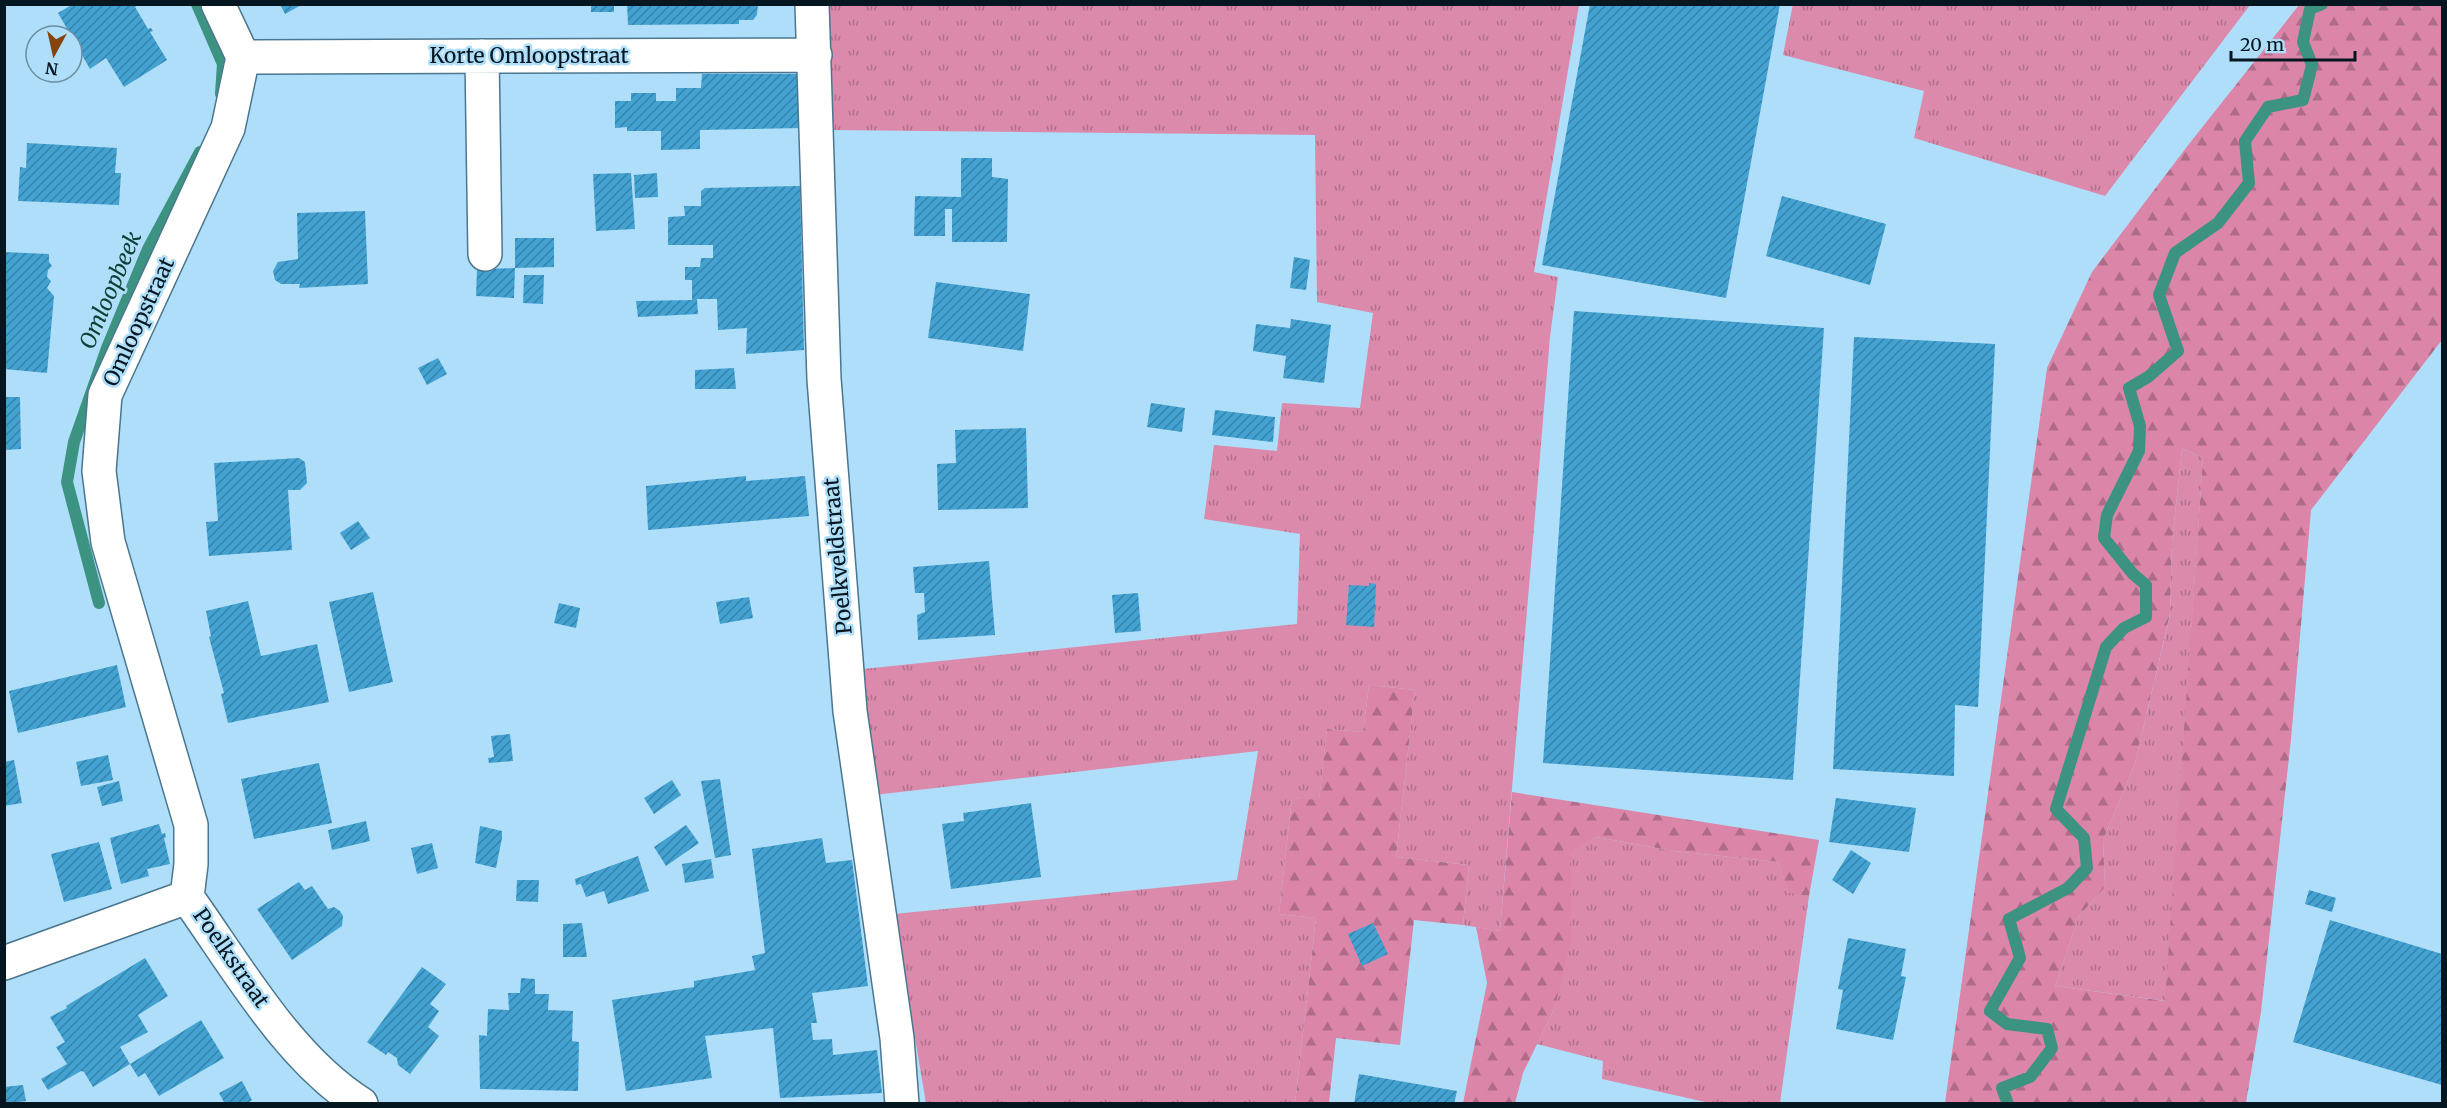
<svg xmlns="http://www.w3.org/2000/svg" width="2447" height="1108" font-family="Merriweather,serif">
<style>
.grass{fill:url(#grass-tufts)}
.forest{fill:url(#forest-firs);fill-rule:evenodd}
.lines{fill:none;stroke-linecap:round;stroke-linejoin:round}
.stream{stroke:#3d9381;stroke-width:12}
.building{fill:url(#building-hatch)}
.minor-casing{stroke:#4a768f;stroke-width:36}
.minor{stroke:#fff;stroke-width:33}
.labels{text-anchor:middle;stroke-width:5;stroke-linejoin:round;paint-order:stroke}
.street-label{font-size:21px;fill:#04161f;stroke:#afdefa}
.water-label{font-size:22px;font-style:italic;fill:#0e4135;stroke:#afdefa}
</style>
<defs>
<pattern id="grass-tufts" width="24" height="20" patternUnits="userSpaceOnUse" patternTransform="scale(1.5)"><rect width="24" height="20" fill="#db8aab"/><path d="M3 7l-1-3M5 7V3M7 7l1-3M15 17l-1-3M17 17v-4M19 17l1-3" fill="none" stroke="#af708b"/></pattern>
<pattern id="forest-firs" width="22" height="20" patternUnits="userSpaceOnUse" patternTransform="scale(1.5)"><rect width="22" height="20" fill="#db85a8"/><path d="M5 1l3.5 6h-7zM16 11l3.5 6h-7z" fill="#af6c88"/></pattern>
<pattern id="building-hatch" width="6" height="6" patternUnits="userSpaceOnUse" patternTransform="scale(1.5)"><rect width="6" height="6" fill="#43a2d2"/><path d="M-1 1l2-2M0 6l6-6M5 7l2-2" fill="none" stroke="#3683aa"/></pattern>
</defs>
<rect width="100%" height="100%" fill="#afdefa"/>
<path class="grass" d="M1793,4H2250V5L2105,196L1914,138L1924,91L1783,55Z
M828,5H1579L1534,272L1558,277L1550,337L1500,931L1463,925L1469,865L1396,857L1415,690L1369,685L1363,732L1327,729L1319,801L1292,798L1279,914L1316,918L1295,1103H926L894,914L1237,880L1258,751L874,795L863,669L1297,624L1300,534L1204,519L1214,445L1277,451L1282,403L1360,408L1373,313L1317,302L1315,135L831,130Z
M2182,448L2203,458L2166,1001L2055,986L2079,916L2105,887L2103,840L2135,763L2170,615L2172,542Z
M1596,837L1674,851L1778,862L1789,892L1809,896L1780,1103H1710L1602,1079L1603,1061L1537,1044L1555,1007L1569,876V852Z"/>
<path class="forest" d="M2299,5H2442V340L2311,510L2291,739L2261,1012L2246,1103H1945L2047,368L2092,272L2189,144ZM2182,448L2203,458L2165,1001L2055,986L2079,916L2105,887L2103,840L2135,763L2170,614L2172,542Z
M1369,685L1415,690L1396,857L1469,865L1463,925L1414,920L1400,1045L1336,1038L1329,1103H1295L1316,918L1279,914L1292,798L1319,800L1327,729L1363,732Z
M1512,792L1819,840L1809,896L1789,893L1778,862L1674,851L1596,837L1570,852L1571,938L1555,1007L1523,1073L1515,1103H1463L1487,983L1476,927L1500,931Z"/>
<g class="lines">
<path class="stream" d="M197,4L223,64L221,94
M99,603L67,482L74,442L107,348L148,249L200,152
M2008,1104L2002,1088L2030,1077L2052,1048L2047,1029L2007,1024L1990,1011L2020,958L2009,919L2068,888L2087,868L2084,838L2056,809L2106,647L2124,628L2146,617V585L2133,574L2104,538L2107,515L2139,451L2140,426L2129,388L2148,377L2178,351L2159,295L2175,253L2218,223L2249,183L2245,141L2268,107L2303,100L2312,65L2303,42L2310,9L2322,4"/>
</g>
<path class="building" d="M73,4H140L135,7L148,29L151,28L153,31L150,32L167,60L124,87L106,58L90,69L58,13Z
M280,4H303L285,14Z
M591,4H614V12H591Z
M627,4H758L757,15L753,20H739V24L628,25Z
M1590,4H1780L1726,298L1542,265Z
M702,74H800L803,128L700,130V149L661,150V131H627V127L615,128V101H631V93H656V101H676V88H701Z
M27,143L117,148L115,173H121L119,205L18,201L20,167L26,168Z
M961,158H992V177L1008,179L1007,242H952V209H945V236H914L915,196L961,197Z
M631,173L635,229L596,231L593,174Z
M657,173L658,197L635,198L634,175Z
M800,186L804,350L746,354L747,328L718,330L717,299H697L698,314L638,317L636,301L692,300V280H685V267H700L701,258H713V245H668V217L685,216L684,206H701V191L705,188Z
M1782,196L1886,224L1870,285L1766,256Z
M365,211L368,284L299,288L300,284H281L275,280L273,271L278,262L298,259L297,213Z
M515,238H554V267L515,268Z
M4,252L49,254V262L52,266L48,270L47,277L51,281L47,288L54,296L47,373L4,369Z
M1294,257L1310,260L1306,290L1290,288Z
M515,268L514,298L476,296L477,269Z
M524,275H544L543,304L523,303Z
M936,282L1030,294L1023,351L928,338Z
M1574,311L1824,328L1793,780L1543,763Z
M1291,319L1331,325L1324,383L1283,378L1286,356L1253,351L1256,324L1290,328Z
M1854,337L1995,344L1978,707L1955,705L1954,776L1833,769Z
M438,358L447,374L427,385L418,368Z
M734,368L736,389H695V370Z
M4,397H20L21,449L4,450Z
M1151,403L1185,408L1182,432L1147,427Z
M1215,410L1275,417L1273,442L1212,435Z
M1026,428L1028,508L938,510L937,464L956,463L955,430Z
M299,458L305,462L307,483L300,490H288L292,550L209,556L206,522L218,521L214,463Z
M746,476V481L805,476L809,516L648,530L646,486Z
M358,521L370,538L351,550L340,533Z
M989,561L995,635L918,640L917,615L925,612L924,593H915L913,567Z
M1369,583L1376,584L1374,627L1346,625L1349,585L1369,586Z
M373,592L393,682L349,692L329,602Z
M1138,593L1141,631L1115,633L1112,595Z
M749,597L753,618L720,624L716,602Z
M248,601L261,656L317,644L329,702L228,723L221,694L224,693L209,637L211,636L206,611Z
M559,603L580,608L576,628L554,623Z
M117,665L126,707L18,733L9,691Z
M510,734L513,761L489,763L488,758L494,757L491,736Z
M108,755L113,780L81,786L76,762Z
M14,760L22,803L4,806V762Z
M319,763L332,823L254,839L241,779Z
M720,779L731,855L715,858L701,781Z
M672,780L681,795L654,814L644,798Z
M119,781L123,801L102,806L97,787Z
M1836,798L1916,808L1909,852L1829,842Z
M1031,803L1041,877L951,889L942,824L964,821L963,813Z
M366,821L370,841L332,850L328,830Z
M159,824L162,834L165,833L166,837L164,838L170,864L147,869L149,876L121,884L110,838Z
M686,825L699,843L666,866L654,847Z
M480,826L502,831V838L496,868L475,863Z
M822,838L826,863L852,860L868,986L812,993L817,1023H811L813,1040L832,1039L833,1055L877,1050L882,1093L780,1098L773,1028L705,1036L712,1078L626,1091L612,1000L694,987V981L755,970L752,956L765,953L752,849Z
M99,842L112,889L64,902L51,854Z
M432,843L438,868L417,874L411,848Z
M1851,850L1871,863L1853,894L1832,880Z
M638,856L649,891L608,904L604,891L586,897L581,884L576,885L575,879Z
M711,859L714,878L685,883L682,864Z
M517,880H539L538,902L516,901Z
M299,882L305,890L312,886L328,909L334,907L340,911L343,916L342,926L292,960L257,909Z
M2309,890L2336,898L2332,912L2305,904Z
M2330,920L2442,954V1085L2293,1042Z
M582,923L587,957H563V924Z
M1373,923L1388,954L1362,966L1348,934Z
M1848,938L1906,949L1901,976L1906,977L1893,1040L1836,1029L1843,990L1838,989Z
M145,958L168,996L138,1015L148,1032L120,1047L130,1064L93,1087L84,1072L81,1071L48,1090L41,1079L67,1064L56,1047L65,1042L50,1017L67,1008L66,1006Z
M422,967L446,984L430,1004L439,1011L428,1027L439,1036L410,1074L398,1065L397,1058L388,1052L386,1055L367,1042Z
M521,978L535,979V994H549L548,1010L573,1011L572,1041L579,1042L578,1091L480,1089L479,1035L487,1036L488,1009L509,1010L508,993H520Z
M201,1020L224,1058L159,1096L145,1073L138,1077L130,1064Z
M1359,1074L1457,1091L1454,1104H1354Z
M242,1081L252,1100L246,1104H225L219,1093Z
M23,1085L26,1101L4,1104V1087Z"/>
<g class="lines">
<defs>
<path id="minor" d="M812,4L824,379L850,711L897,1038L902,1104
M482,56L485,254
M243,57L815,55
M187,897L191,864V825L108,542L99,471L105,395L228,128L243,57L218,4
M187,897C237,967 288,1058 361,1104
M4,963L187,897"/>
</defs>
<use href="#minor" class="minor-casing"/>
<use href="#minor" class="minor"/>
</g>
<g class="labels">
<g class="street-label">
<text x="529" y="63">Korte Omloopstraat</text>
<text transform="translate(139 322) rotate(-65)" y="7">Omloopstraat</text>
<text transform="translate(838 556) rotate(-95)" y="7">Poelkveldstraat</text>
<text transform="translate(231 958) rotate(55)" y="7">Poelkstraat</text>
</g>
<g class="water-label">
<text transform="translate(110 290) rotate(-67)" y="8">Omloopbeek</text>
</g>
</g>
<rect width="2447" height="1108" fill="none" stroke="#04161f" stroke-width="12"/>
<g transform="translate(54 54) rotate(188)"><circle r="28" fill="#afdefa" stroke="#6b8ea2" stroke-width="1.5"/>
<path d="M0-4.5L10 22L0 15L-10 22Z" fill="#85440e"/>
<text y="-9" font-size="16" font-weight="bold" text-anchor="middle" fill="#04161f">N</text>
</g>
<path d="M2231 51v9h124v-9" fill="none" stroke="#04161f" stroke-width="3"/>
<text x="2240" y="51" font-size="18" fill="#04161f" stroke="#afdefa" stroke-width="4.5" paint-order="stroke">20 m</text>
</svg>
